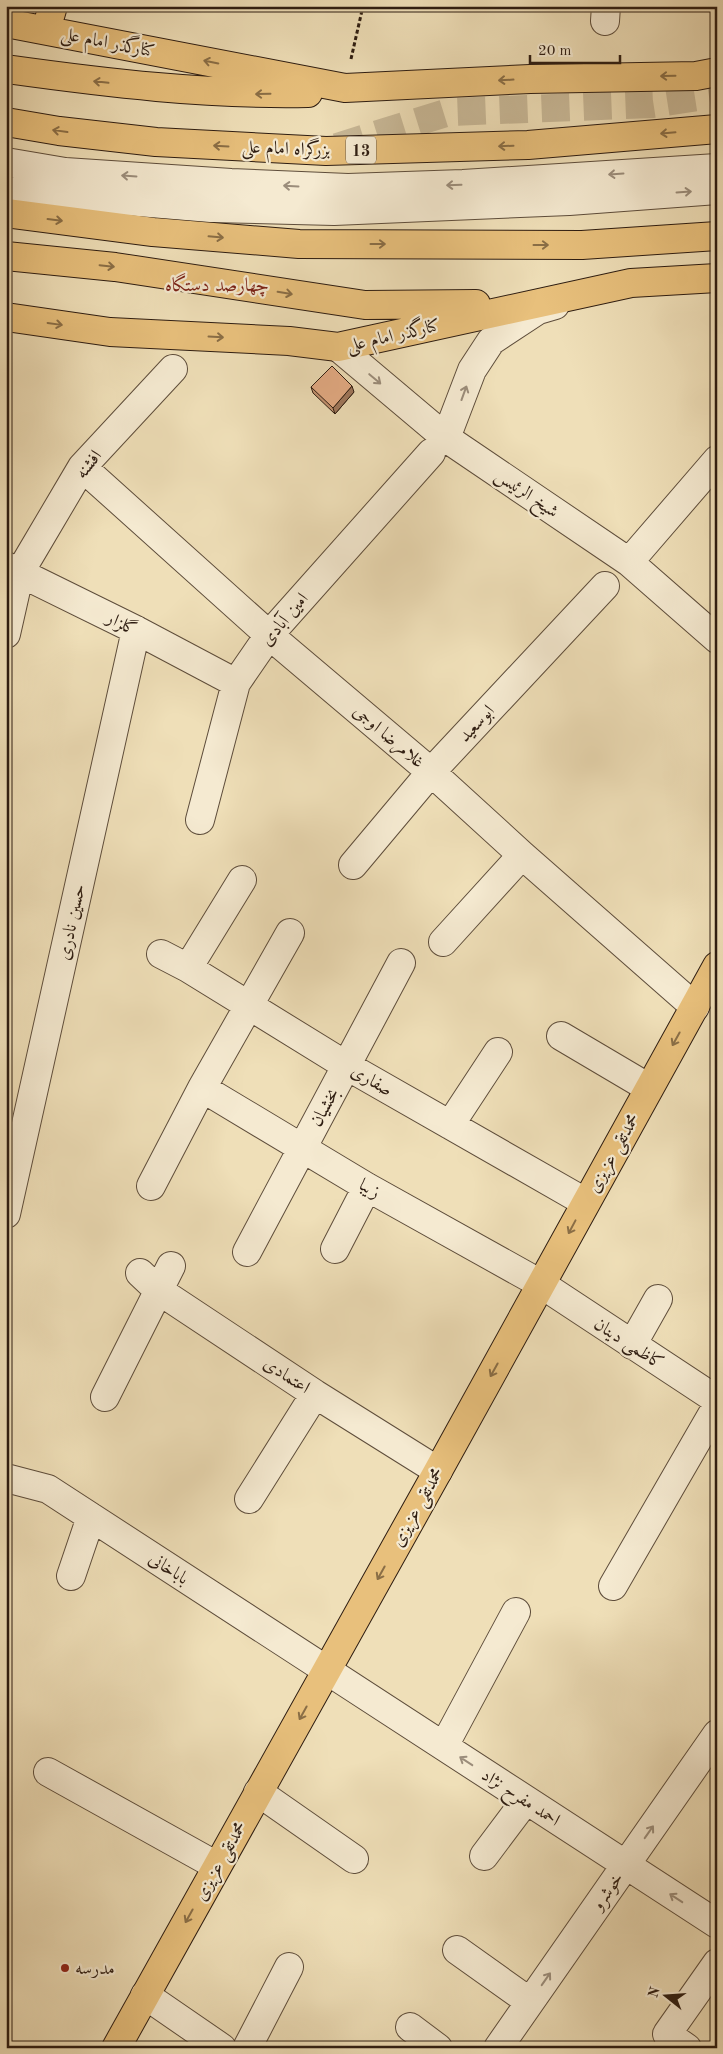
<svg xmlns="http://www.w3.org/2000/svg" width="723" height="2054" font-family="'Old Standard TT',Amiri,serif">
<style>
.lines{fill:none;stroke-linecap:round;stroke-linejoin:round}
.major-tunnel{stroke:#c8b897;stroke-width:28;stroke-dasharray:28 14;stroke-linecap:butt}
.minor-casing{stroke:#5e4d3b;stroke-width:30}
.major-casing{stroke:#2d1c11;stroke-width:30}
.highway-casing{stroke:#2d1c11;stroke-width:30}
.path{stroke:#2d1c11;stroke-width:3;stroke-dasharray:4 2.5;stroke-linecap:butt}
.minor{stroke:#f5ead1;stroke-width:28}
.major{stroke:#e8c07c;stroke-width:28}
.highway{stroke:#e8c07c;stroke-width:28}
.wall{fill:#c59472;stroke:#2d1c11}
.shaded-wall{fill:#a0785d;stroke:#2d1c11}
.building{fill:#e5ac85;stroke:#2d1c11}
.oneway{stroke:#8a6e46}
.oneway2{stroke:#9b8d7b}
.poi-dot{fill:#8f2418;stroke:#f5ead1;stroke-width:2}
.labels{text-anchor:middle;stroke-width:4.5;stroke-linejoin:round;paint-order:stroke}
.shield{fill:#f5ead1;stroke:#695a4b;stroke-width:1}
.shield-label{font-size:16px;font-weight:bold;fill:#2d1c11}
.street-label{font-size:18px;fill:#2d1c11;stroke:#f5ead1}
.poi-label{font-size:18px;fill:#2d1c11;stroke:#f5ead1;text-anchor:start}
.neighbourhood-label{font-size:19px;fill:#7a1f14;stroke:#f5ead1}
</style>
<rect width="100%" height="100%" fill="#efdfb8"/>
<filter id="stains"><feTurbulence type="fractalNoise" baseFrequency=".004" numOctaves="4"/><feColorMatrix values="0 0 0 0 .2 0 0 0 0 .09 0 0 0 0 .02 0 0 0 .5 -.17"/></filter>
<radialGradient id="worn" r=".72"><stop offset=".6" stop-color="#630" stop-opacity="0"/><stop offset="1" stop-color="#630" stop-opacity=".3"/></radialGradient>
<g class="lines">
<path class="major-tunnel" d="M337,147L449,112L653,104L717,94"/>
<defs>
<path id="minor" d="M605,21L606,6
M6,162L65,172L231,183L348,188L463,184L717,168
M6,191L211,208L334,211L569,201L717,190
M338,347L446,438L629,562L717,639
M446,438L472,370L491,341L538,310L555,305
M82,467L269,635L431,772L522,855L695,1007
M629,562L717,460
M6,566L136,630L236,683
M6,634L20,572L82,467L173,369
M200,820L236,683L269,635L431,453
M353,865L431,772L605,586
M443,942L522,855
M161,954L188,968L347,1066L585,1202
M188,968L242,880
M561,1036L649,1088
M202,1088L367,1187L541,1284L717,1400
M450,1125L498,1052
M151,1186L202,1088L290,933
M6,1214L136,630
M335,1249L367,1187
M247,1252L401,963
M140,1273L158,1290L315,1394L438,1471
M632,1345L658,1299
M105,1397L171,1266
M6,1478L48,1489L717,1924
M249,1499L315,1394
M71,1576L91,1517
M613,1586L717,1406
M444,1746L516,1612
M48,1772L217,1866
M258,1792L354,1859
M484,1856L526,1800
M457,1950L530,2002
M145,1995L222,2048
M410,2027L438,2048
M247,2048L289,1967
M498,2048L717,1734
M687,2048L667,2034L717,1963"/>
<path id="major" d="M6,23L345,88L530,79L696,76L717,72
M46,30L53,6
M6,69C107,83 207,95 308,93
M6,256L115,267L365,305L476,304
M6,317L110,332L289,341L338,347L631,283L717,278
M116,2048L438,1471L717,966"/>
<path id="highway" d="M6,122L59,131L156,142L326,151L528,145L717,129
M6,213L153,232L299,244L582,245L717,236"/>
</defs>
<use href="#minor" class="minor-casing"/>
<use href="#major" class="major-casing"/>
<use href="#highway" class="highway-casing"/>
<path class="path" d="M351,59L363,6"/>
<use href="#minor" class="minor"/>
<use href="#major" class="major"/>
<use href="#highway" class="highway"/>
</g>
<path class="wall" d="M311,387L354,392L335,414L313,393Z"/>
<path class="shaded-wall" d="M352,386L354,392L335,414L333,408Z"/>
<path class="building" d="M332,366L352,386L333,408L311,387Z"/>
<defs><path id="oneway-shaft" d="M-6 0H5M1.5-3L5.5 0L1.5 3" fill="none" stroke-width="1.6" stroke-linecap="round" stroke-linejoin="round" transform="scale(1.25)"/></defs>
<g class="oneway">
<use href="#oneway-shaft" transform="translate(211 62) rotate(-169)"/>
<use href="#oneway-shaft" transform="translate(668 76) rotate(179)"/>
<use href="#oneway-shaft" transform="translate(506 80) rotate(177)"/>
<use href="#oneway-shaft" transform="translate(101 82) rotate(-174)"/>
<use href="#oneway-shaft" transform="translate(263 94) rotate(179)"/>
<use href="#oneway-shaft" transform="translate(60 131) rotate(-172)"/>
<use href="#oneway-shaft" transform="translate(668 133) rotate(175)"/>
<use href="#oneway-shaft" transform="translate(221 146) rotate(-177)"/>
<use href="#oneway-shaft" transform="translate(506 146) rotate(178)"/>
<use href="#oneway-shaft" transform="translate(55 220) rotate(7)"/>
<use href="#oneway-shaft" transform="translate(216 237) rotate(5)"/>
<use href="#oneway-shaft" transform="translate(378 244)"/>
<use href="#oneway-shaft" transform="translate(541 245)"/>
<use href="#oneway-shaft" transform="translate(107 266) rotate(6)"/>
<use href="#oneway-shaft" transform="translate(285 293) rotate(9)"/>
<use href="#oneway-shaft" transform="translate(55 324) rotate(8)"/>
<use href="#oneway-shaft" transform="translate(216 337) rotate(3)"/>
<use href="#oneway-shaft" transform="translate(676 1039) rotate(119)"/>
<use href="#oneway-shaft" transform="translate(572 1227) rotate(118)"/>
<use href="#oneway-shaft" transform="translate(494 1370) rotate(119)"/>
<use href="#oneway-shaft" transform="translate(381 1573) rotate(119)"/>
<use href="#oneway-shaft" transform="translate(303 1713) rotate(119)"/>
<use href="#oneway-shaft" transform="translate(189 1916) rotate(119)"/>
</g>
<g class="oneway2">
<use href="#oneway-shaft" transform="translate(616 174) rotate(176)"/>
<use href="#oneway-shaft" transform="translate(129 176) rotate(-176)"/>
<use href="#oneway-shaft" transform="translate(454 185) rotate(178)"/>
<use href="#oneway-shaft" transform="translate(291 186) rotate(-177)"/>
<use href="#oneway-shaft" transform="translate(684 192) rotate(-4)"/>
<use href="#oneway-shaft" transform="translate(375 379) rotate(40)"/>
<use href="#oneway-shaft" transform="translate(464 393) rotate(-70)"/>
<use href="#oneway-shaft" transform="translate(466 1761) rotate(-147)"/>
<use href="#oneway-shaft" transform="translate(649 1832) rotate(-55)"/>
<use href="#oneway-shaft" transform="translate(676 1898) rotate(-147)"/>
<use href="#oneway-shaft" transform="translate(546 1979) rotate(-55)"/>
</g>
<circle class="poi-dot" cx="65" cy="1968" r="5"/>
<g class="labels">
<rect class="shield" x="346" y="136.5" width="30" height="27" rx="4"/>
<g class="shield-label">
<text x="361" y="156">13</text>
</g>
<g class="street-label">
<text transform="translate(108 42) rotate(11)" y="6">کنارگذر امام علی</text>
<text transform="translate(286 148) rotate(2)" y="6">بزرگراه امام علی</text>
<text transform="translate(393 335) rotate(-13)" y="6">کنارگذر امام علی</text>
<text transform="translate(88 464) rotate(-52)" y="6">افشنه</text>
<text transform="translate(527 493) rotate(34)" y="6">شیخ الرئیس</text>
<text transform="translate(284 619) rotate(-50)" y="6">امین آبادی</text>
<text transform="translate(122 623) rotate(27)" y="6">گلزار</text>
<text transform="translate(476 723) rotate(-47)" y="6">ابوسعید</text>
<text transform="translate(389 736) rotate(40)" y="6">غلامرضا اوجی</text>
<text transform="translate(71 922) rotate(-78)" y="6">حسین نادری</text>
<text transform="translate(372 1080) rotate(30)" y="6">صفاری</text>
<text transform="translate(324 1107) rotate(-61)" y="6">بخشیان</text>
<text transform="translate(613 1153) rotate(-61)" y="6">محمدتقی عزیزی</text>
<text transform="translate(370 1188) rotate(30)" y="6">زیبا</text>
<text transform="translate(629 1343) rotate(33)" y="6">کاظمی دینان</text>
<text transform="translate(287 1375) rotate(33)" y="6">اعتمادی</text>
<text transform="translate(417 1507) rotate(-61)" y="6">محمدتقی عزیزی</text>
<text transform="translate(169 1568) rotate(33)" y="6">باباخانی</text>
<text transform="translate(521 1797) rotate(33)" y="6">احمد مفرح نژاد</text>
<text transform="translate(220 1861) rotate(-61)" y="6">محمدتقی عزیزی</text>
<text transform="translate(607 1891) rotate(-55)" y="6">خوشرو</text>
</g>
<g class="poi-label">
<text x="75" y="1974">مدرسه</text>
</g>
<g class="neighbourhood-label">
<text x="217" y="291">چهارصد دستگاه</text>
</g>
</g>
<rect width="723" height="2054" fill="none" stroke="#efdfb8" stroke-width="25"/>
<rect x="8" y="8" width="708" height="2039" fill="none" stroke="#2d1c11" stroke-width="2.5"/>
<rect x="12" y="12" width="698" height="2029" fill="none" stroke="#2d1c11"/>
<g transform="translate(666 1996) rotate(287)" stroke="#f5ead1" stroke-width="4" paint-order="stroke">
<path d="M0-4L9 19L0 12L-9 19Z" fill="#2d1c11"/>
<text y="-8" font-size="14" font-weight="bold" text-anchor="middle" fill="#2d1c11">N</text>
</g>
<path d="M530 55v8h90v-8" fill="none" stroke="#2d1c11" stroke-width="2.5"/>
<text x="538" y="55" font-size="15" fill="#2d1c11" stroke="#f5ead1" stroke-width="4" paint-order="stroke">20 m</text>
<rect width="100%" height="100%" filter="url(#stains)"/>
<rect width="100%" height="100%" fill="url(#worn)"/>
</svg>
